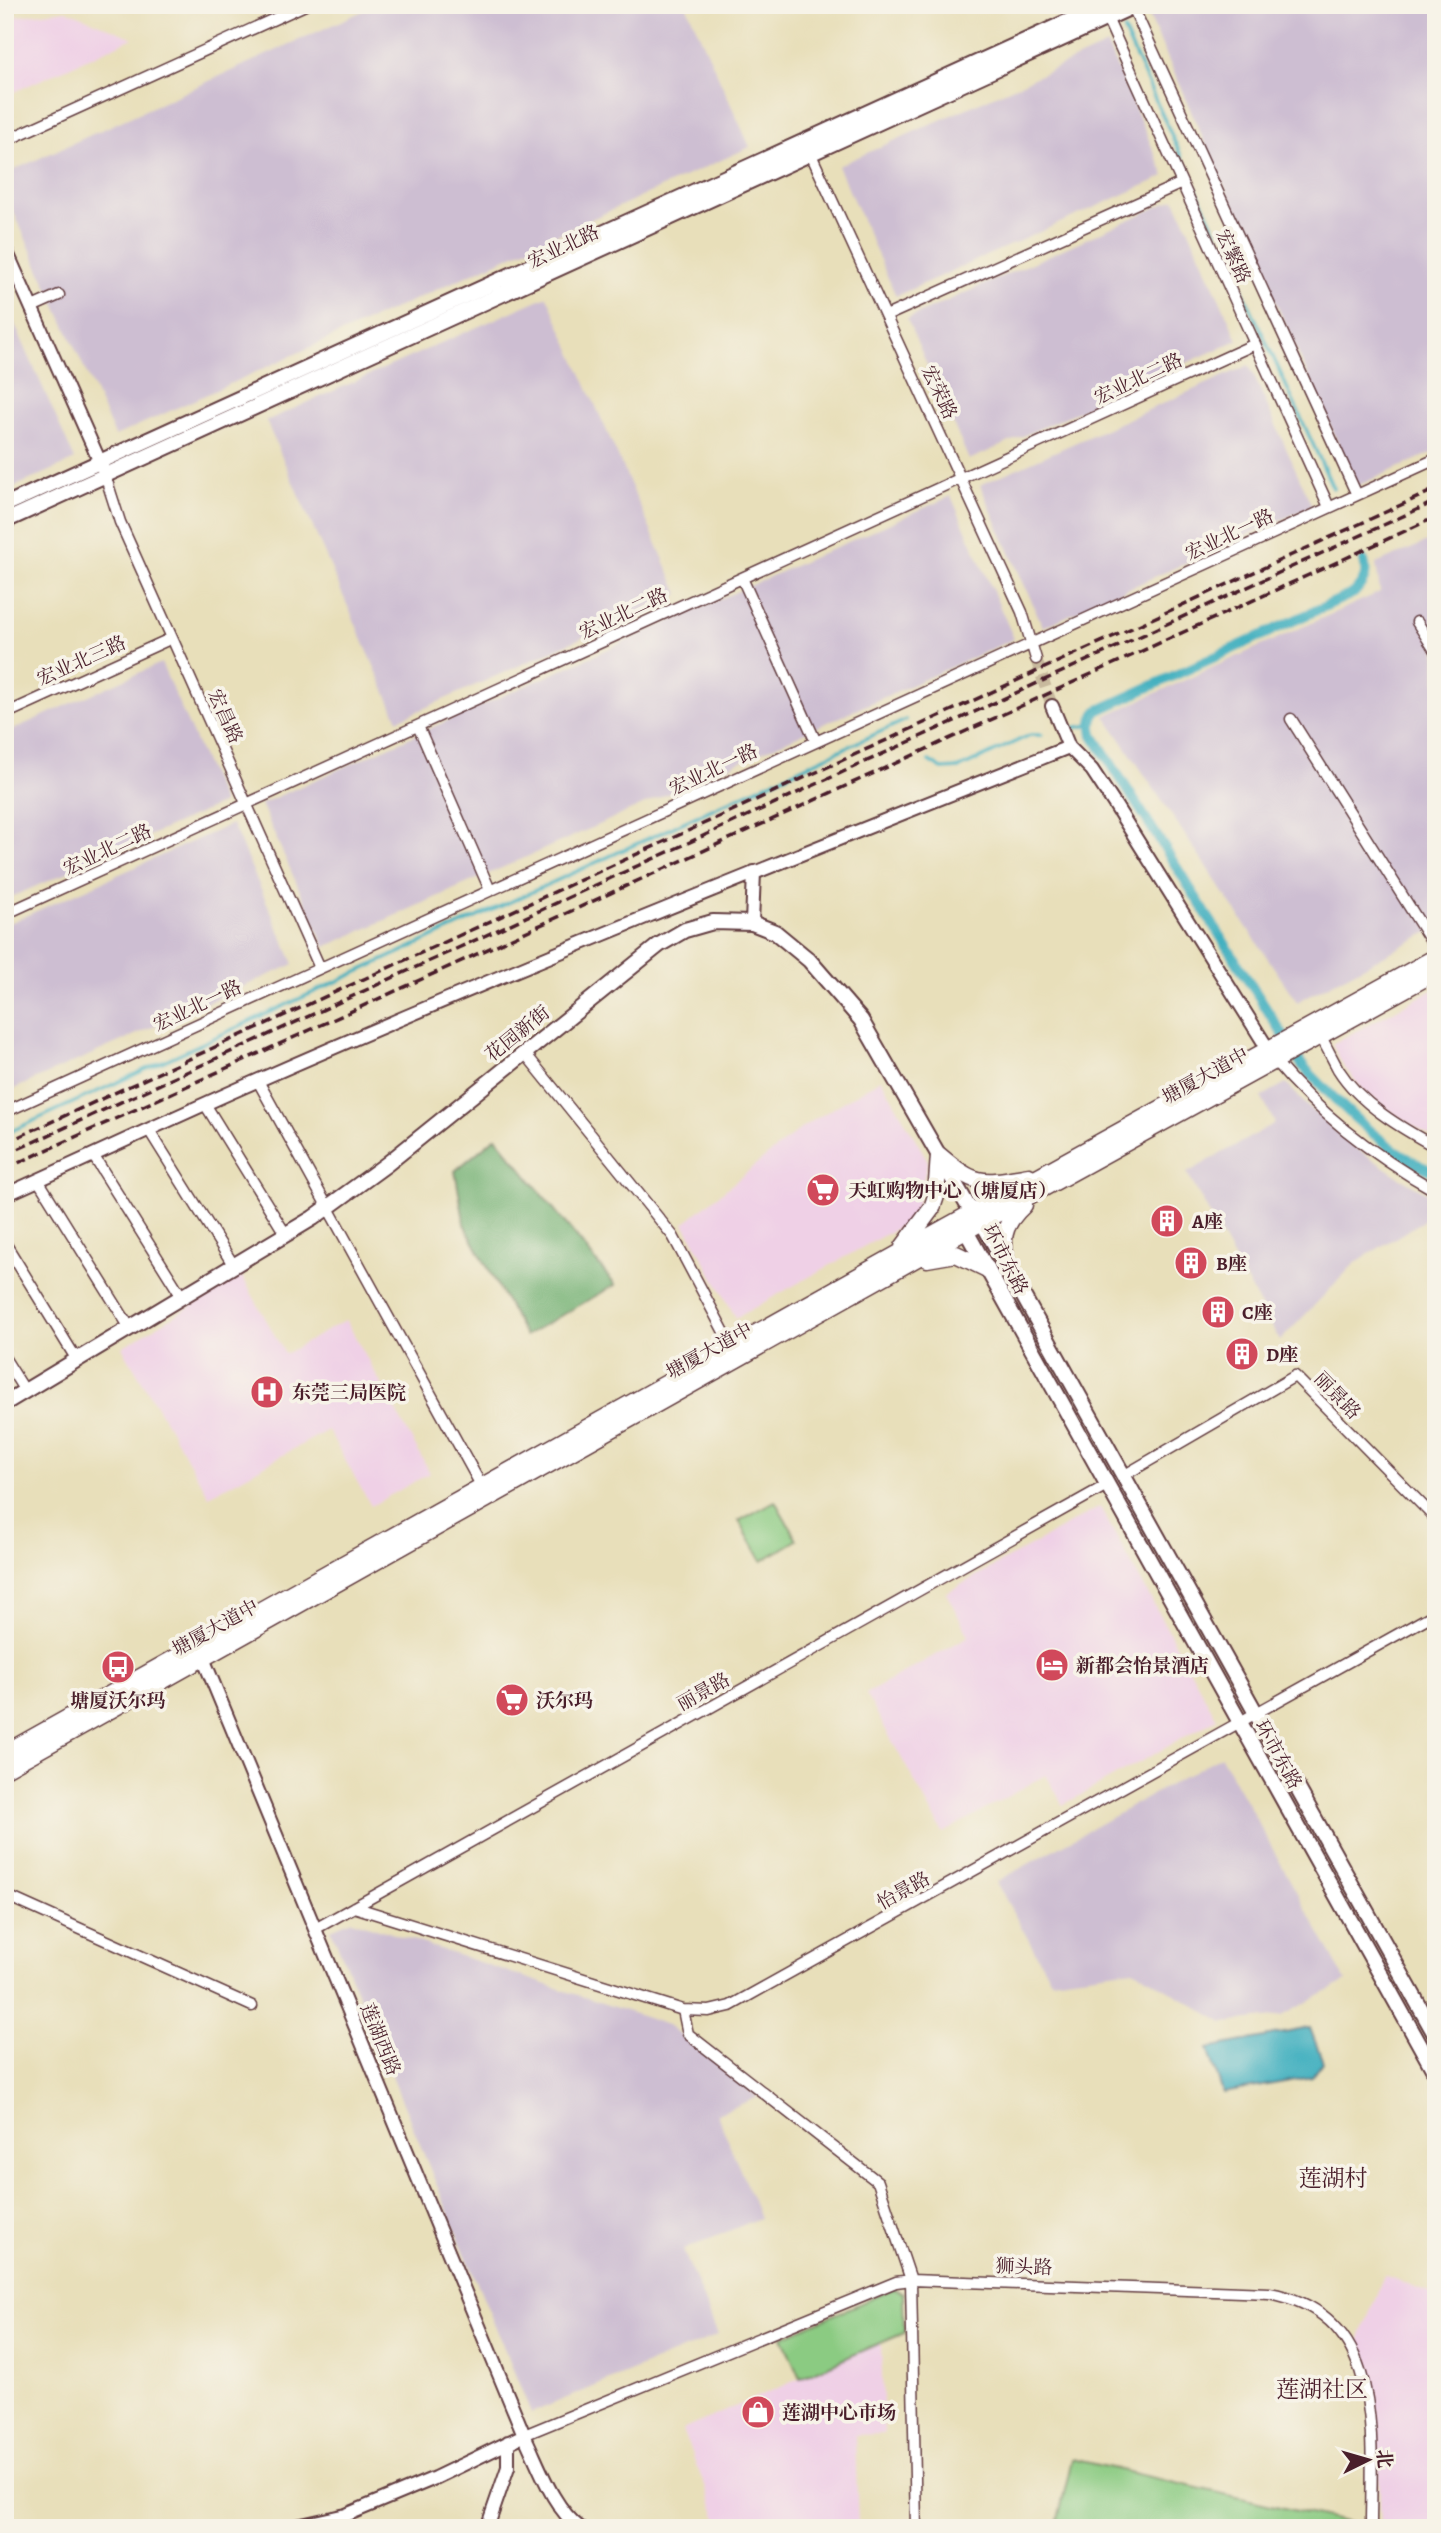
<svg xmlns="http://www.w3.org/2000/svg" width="1441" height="2533" font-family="Alegreya,'Noto Serif SC',serif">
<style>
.built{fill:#efd0e6}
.industrial{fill:#cdbed2}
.green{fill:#8bcb82;stroke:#6a7556;stroke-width:2}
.forest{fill:#70af70;stroke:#5d674e;stroke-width:2}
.water{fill:#42b0c0;stroke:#466876;stroke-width:2}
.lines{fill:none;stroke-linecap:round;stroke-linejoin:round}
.stream{stroke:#42b0c0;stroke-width:3.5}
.canal{stroke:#42b0c0;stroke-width:10}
.tertiary-tunnel{stroke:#c8b99d;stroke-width:12;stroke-dasharray:12 6;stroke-linecap:butt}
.minor-casing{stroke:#623c40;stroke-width:13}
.tertiary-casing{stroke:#623c40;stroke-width:16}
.secondary-casing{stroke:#623c40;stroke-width:18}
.primary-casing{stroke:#623c40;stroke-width:19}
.minor{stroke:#fff;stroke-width:10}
.tertiary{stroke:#fff;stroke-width:12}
.secondary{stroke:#fff;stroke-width:14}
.primary{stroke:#fff;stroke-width:16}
.rail{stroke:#4a1f2b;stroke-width:3.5;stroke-dasharray:10 5;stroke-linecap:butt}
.labels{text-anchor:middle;stroke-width:7;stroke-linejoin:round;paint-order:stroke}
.street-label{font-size:19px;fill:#4a1f2b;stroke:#f7f3e8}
.poi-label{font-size:19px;font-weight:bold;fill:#4a1f2b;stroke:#f7f3e8;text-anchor:start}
.quarter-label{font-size:23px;fill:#4a1f2b;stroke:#f7f3e8}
</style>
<rect width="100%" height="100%" fill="#f7f3e8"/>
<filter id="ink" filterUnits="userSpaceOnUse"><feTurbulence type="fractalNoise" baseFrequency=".0143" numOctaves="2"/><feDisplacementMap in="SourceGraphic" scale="14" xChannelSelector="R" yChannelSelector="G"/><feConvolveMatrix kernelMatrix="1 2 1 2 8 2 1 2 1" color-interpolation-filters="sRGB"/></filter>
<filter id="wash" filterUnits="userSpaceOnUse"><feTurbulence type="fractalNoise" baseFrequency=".00686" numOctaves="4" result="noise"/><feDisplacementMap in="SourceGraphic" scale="28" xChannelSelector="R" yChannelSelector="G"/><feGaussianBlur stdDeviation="1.57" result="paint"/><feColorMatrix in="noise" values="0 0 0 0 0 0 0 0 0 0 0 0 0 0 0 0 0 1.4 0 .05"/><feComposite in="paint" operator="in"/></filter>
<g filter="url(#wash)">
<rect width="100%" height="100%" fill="#e8dfba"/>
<path class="built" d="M66,10L133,38L5,96V18Z
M1436,988V1140L1393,1113L1364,1091L1344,1067L1332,1044Z
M881,1079L928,1161L913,1219L736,1318L684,1223L804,1126Z
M242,1276L285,1354L346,1320L430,1473L371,1506L328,1430L209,1496L122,1347Z
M1100,1507L1217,1719L1063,1805L1046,1775L943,1833L866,1694L969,1636L946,1593Z
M1384,2275L1436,2295V2528H1381L1376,2398L1369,2371L1357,2346Z
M881,2343L884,2434L855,2435L858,2526L722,2528L682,2430Z"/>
<path class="industrial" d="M376,5H686L750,147L115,436L5,193V174Z
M1168,5H1436V451L1357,486L1148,14Z
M1107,45L1165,176L896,296L838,166Z
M1175,199L1238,340L969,460L907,319Z
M547,296L679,594L398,720L266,421Z
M5,302L75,460L5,491Z
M1249,365L1312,506L1043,627L980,485Z
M951,496L1014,639L325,947L261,804Z
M1436,538V928L1297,1002L1105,716L1380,592L1376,564Z
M161,663L223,803L5,900V733Z
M232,824L294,964L5,1093V925Z
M1286,1083L1307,1106L1350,1144L1399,1177L1436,1198V1213L1356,1262L1280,1341L1187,1173L1275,1123L1261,1097Z
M1221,1756L1346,1981L1282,2016L1224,2023L1133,1969L1051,1980L996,1882Z
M352,1920L668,2025L758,2097L717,2114L760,2218L683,2250L718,2335L531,2413L331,1929Z"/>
<path class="green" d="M775,1501L797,1540L762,1561L739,1521Z
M893,2289L903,2293L904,2333L800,2378L782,2337Z
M1072,2459L1362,2526V2528H1056Z"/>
<path class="forest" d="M496,1137L615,1285L525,1336L465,1226L455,1171Z"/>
<path class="water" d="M1310,2028L1323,2062L1312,2077L1223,2093L1208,2048Z"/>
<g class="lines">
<path class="stream" d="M1124,31L1333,488
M1072,728L1091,725
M929,761L942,769L960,768L1030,735H1042
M5,1134L906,720"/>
<path class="canal" d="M1364,561C1368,575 1364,582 1354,593L1097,711C1091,719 1091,725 1093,735L1302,1065C1341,1106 1383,1150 1436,1173"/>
</g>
</g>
<g filter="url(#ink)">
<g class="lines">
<path class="tertiary-tunnel" d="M1036,659L1052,706"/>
<defs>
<path id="minor" d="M1132,5L1357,495
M1107,18L1329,507
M5,141L305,5
M808,148L1022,612L1036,659
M32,307L59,295
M886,316L1182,183
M105,475L120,522L320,968
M742,578L816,742
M1417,622L1436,652
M5,714L172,638
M1291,719L1436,949
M418,726L490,890
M5,914L1255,344
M1320,1035C1326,1046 1332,1058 1338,1069C1360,1104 1401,1128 1436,1147
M524,1052L673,1236L732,1347
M1274,1060C1320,1115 1374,1156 1436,1191
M258,1081L482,1487
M205,1104L286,1235
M5,1112L1436,459
M149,1130L234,1266
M93,1155L182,1297
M38,1180L130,1328
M5,1243L77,1360
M5,1359L25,1391
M1123,1476L1295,1376L1436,1519
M5,1895L252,2006
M354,1907L683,2010L709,2011L730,2006L1436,1613
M315,1929L1107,1485
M683,2010L688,2034L878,2182L911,2280L916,2528
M524,2435L896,2282L911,2280L1269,2293C1387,2314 1371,2439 1371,2528"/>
<path id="tertiary" d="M5,248L103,469
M1052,706L1069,747L1092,770L1115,805L1268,1049
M752,923L754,872
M5,1195C90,1157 174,1117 259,1080C526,963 798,855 1069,747
M203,1658L524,2435C539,2465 552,2507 580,2528
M288,2528L346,2515L435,2478L524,2435
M487,2528L508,2467V2442"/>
<path id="secondary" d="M5,505L1104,5
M5,521L1136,5
M969,1221L966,1231L1436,2074
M5,1403L313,1218L387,1164L659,945L685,930L713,922L752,923L775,932L809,960L861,1020L972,1213L982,1222L1436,2036"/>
<path id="primary" d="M939,1155C977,1187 981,1184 1029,1176
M903,1247L932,1208L936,1196L939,1155
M927,1259L956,1254L987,1269
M1008,1269C1001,1240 1001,1226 1024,1205
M5,1753L946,1227L1436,957
M5,1769L953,1238L1436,972"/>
</defs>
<use href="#minor" class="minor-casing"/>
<use href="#tertiary" class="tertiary-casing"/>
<use href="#secondary" class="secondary-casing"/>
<use href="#primary" class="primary-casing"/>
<use href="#minor" class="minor"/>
<use href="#tertiary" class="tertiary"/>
<use href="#secondary" class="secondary"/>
<use href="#primary" class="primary"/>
<path class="rail" d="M5,1143L1436,489
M5,1155L1436,501
M5,1169L1436,517"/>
</g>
</g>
<defs>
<symbol id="supermarket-disc" viewBox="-11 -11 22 22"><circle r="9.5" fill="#d1495b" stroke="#f7f3e8"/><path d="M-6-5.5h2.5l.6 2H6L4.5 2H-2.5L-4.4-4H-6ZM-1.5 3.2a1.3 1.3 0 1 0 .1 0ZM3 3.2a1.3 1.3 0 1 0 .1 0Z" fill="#fff"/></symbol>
<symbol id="building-disc" viewBox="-11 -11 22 22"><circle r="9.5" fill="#d1495b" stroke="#f7f3e8"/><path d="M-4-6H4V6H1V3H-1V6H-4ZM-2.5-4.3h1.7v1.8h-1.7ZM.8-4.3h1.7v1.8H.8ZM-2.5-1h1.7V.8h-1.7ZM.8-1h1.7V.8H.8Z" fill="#fff"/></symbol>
<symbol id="hospital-disc" viewBox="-11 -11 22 22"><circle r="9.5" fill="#d1495b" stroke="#f7f3e8"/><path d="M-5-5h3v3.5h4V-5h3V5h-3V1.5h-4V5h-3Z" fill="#fff"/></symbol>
<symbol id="hotel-disc" viewBox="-11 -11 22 22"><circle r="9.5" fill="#d1495b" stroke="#f7f3e8"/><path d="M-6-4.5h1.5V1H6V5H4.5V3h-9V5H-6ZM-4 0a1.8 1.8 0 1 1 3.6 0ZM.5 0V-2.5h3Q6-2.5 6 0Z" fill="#fff"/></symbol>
<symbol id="bus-disc" viewBox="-11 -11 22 22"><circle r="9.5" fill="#d1495b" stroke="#f7f3e8"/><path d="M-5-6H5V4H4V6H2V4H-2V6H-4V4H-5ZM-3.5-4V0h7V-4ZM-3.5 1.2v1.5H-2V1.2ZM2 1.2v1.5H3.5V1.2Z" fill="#fff"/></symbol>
<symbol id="shop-disc" viewBox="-11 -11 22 22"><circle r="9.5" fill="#d1495b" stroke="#f7f3e8"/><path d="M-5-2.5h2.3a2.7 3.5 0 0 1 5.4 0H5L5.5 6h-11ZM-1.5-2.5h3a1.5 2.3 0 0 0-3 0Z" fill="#fff"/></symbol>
</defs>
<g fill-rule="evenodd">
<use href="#supermarket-disc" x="804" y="1171" width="38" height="38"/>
<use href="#building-disc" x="1148" y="1202" width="38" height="38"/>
<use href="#building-disc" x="1172" y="1244" width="38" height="38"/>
<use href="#building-disc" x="1199" y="1293" width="38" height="38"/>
<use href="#building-disc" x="1223" y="1335" width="38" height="38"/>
<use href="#hospital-disc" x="248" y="1373" width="38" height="38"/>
<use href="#hotel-disc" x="1033" y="1646" width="38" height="38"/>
<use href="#bus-disc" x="99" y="1648" width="38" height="38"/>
<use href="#supermarket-disc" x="493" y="1681" width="38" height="38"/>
<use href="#shop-disc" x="739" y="2393" width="38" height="38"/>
</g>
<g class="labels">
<g class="street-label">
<text transform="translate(563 246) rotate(-25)" y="7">宏业北路</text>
<text transform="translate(1234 256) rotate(66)" y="7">宏繁路</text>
<text transform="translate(1138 378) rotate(-25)" y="7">宏业北二路</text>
<text transform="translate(940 392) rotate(65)" y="7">宏荣路</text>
<text transform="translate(1229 534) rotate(-25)" y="7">宏业北一路</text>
<text transform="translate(623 613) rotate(-25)" y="7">宏业北二路</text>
<text transform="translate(81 660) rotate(-24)" y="7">宏业北三路</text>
<text transform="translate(226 716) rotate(66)" y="7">宏昌路</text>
<text transform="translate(713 769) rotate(-25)" y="7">宏业北一路</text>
<text transform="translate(107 849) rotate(-25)" y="7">宏业北二路</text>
<text transform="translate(197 1005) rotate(-25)" y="7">宏业北一路</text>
<text transform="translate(517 1033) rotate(-39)" y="7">花园新街</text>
<text transform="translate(1205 1075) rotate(-29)" y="7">塘厦大道中</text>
<text transform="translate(1006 1259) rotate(63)" y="7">环市东路</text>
<text transform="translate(709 1350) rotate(-29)" y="7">塘厦大道中</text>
<text transform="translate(1338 1395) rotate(46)" y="7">丽景路</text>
<text transform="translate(215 1627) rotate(-29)" y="7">塘厦大道中</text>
<text transform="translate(703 1691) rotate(-29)" y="7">丽景路</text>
<text transform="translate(1279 1754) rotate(61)" y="7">环市东路</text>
<text transform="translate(903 1890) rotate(-29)" y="7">怡景路</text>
<text transform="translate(381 2039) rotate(68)" y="7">莲湖西路</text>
<text transform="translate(1024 2266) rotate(2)" y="7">狮头路</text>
</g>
<g class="poi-label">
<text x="848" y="1197">天虹购物中心（塘厦店）</text>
<text x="1192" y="1228">A座</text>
<text x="1216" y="1270">B座</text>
<text x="1242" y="1319">C座</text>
<text x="1266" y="1361">D座</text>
<text x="292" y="1399">东莞三局医院</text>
<text x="1076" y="1672">新都会怡景酒店</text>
<text x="118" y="1707" text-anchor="middle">塘厦沃尔玛</text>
<text x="536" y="1707">沃尔玛</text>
<text x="782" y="2419">莲湖中心市场</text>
</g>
<g class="quarter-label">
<text x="1333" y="2186">莲湖村</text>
<text x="1322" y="2397">莲湖社区</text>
</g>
</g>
<rect width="1441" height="2533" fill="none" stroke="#f7f3e8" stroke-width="28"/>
<g transform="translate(1368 2460) rotate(85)" stroke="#f7f3e8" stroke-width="5" paint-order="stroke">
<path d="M0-5L12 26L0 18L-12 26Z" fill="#4a1f2b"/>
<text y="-10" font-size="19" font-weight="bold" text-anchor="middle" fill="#4a1f2b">北</text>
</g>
</svg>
